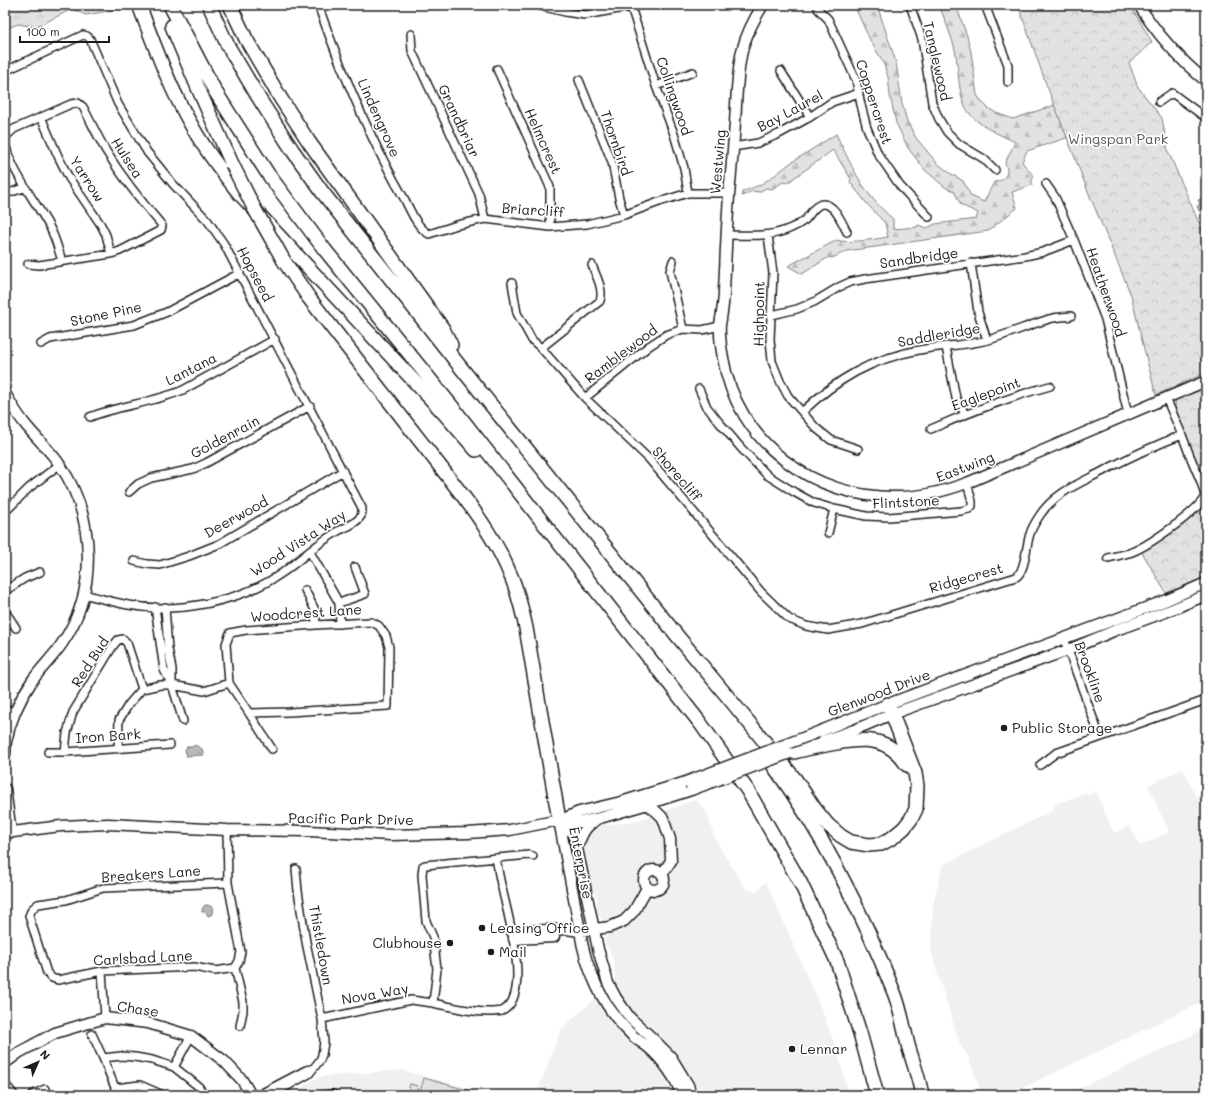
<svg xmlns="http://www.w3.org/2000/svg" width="1211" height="1100" font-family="Mali,sans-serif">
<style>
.built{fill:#f0f0f0}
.grass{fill:url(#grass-tufts);stroke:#7f7f7f}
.forest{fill:url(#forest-firs);stroke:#7f7f7f}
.park{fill:url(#park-crowns);stroke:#7f7f7f}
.pitch{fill:#e2e2e2;stroke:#7f7f7f}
.water{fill:url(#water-ripples);stroke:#7a7a7a}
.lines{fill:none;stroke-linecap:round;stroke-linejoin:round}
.street-casing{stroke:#1c1c1c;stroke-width:10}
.secondary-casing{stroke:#1c1c1c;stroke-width:13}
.highway-casing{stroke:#1c1c1c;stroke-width:16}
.street{stroke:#fff;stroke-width:7}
.secondary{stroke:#fff;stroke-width:10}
.highway{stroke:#fff;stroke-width:13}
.secondary-bridge-casing{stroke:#1c1c1c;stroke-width:13;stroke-linecap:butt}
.highway-bridge-casing{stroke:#1c1c1c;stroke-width:16;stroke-linecap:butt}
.secondary-bridge{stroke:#fff;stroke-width:10}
.highway-bridge{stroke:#fff;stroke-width:13}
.poi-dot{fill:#1c1c1c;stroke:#fff;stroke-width:1.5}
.labels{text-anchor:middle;stroke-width:3.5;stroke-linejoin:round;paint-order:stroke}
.street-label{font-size:14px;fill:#1c1c1c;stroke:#fff}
.park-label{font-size:14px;fill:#575757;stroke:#fff}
.poi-label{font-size:14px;fill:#1c1c1c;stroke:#fff;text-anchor:start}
</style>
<defs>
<pattern id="grass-tufts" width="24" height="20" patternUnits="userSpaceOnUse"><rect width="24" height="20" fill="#e2e2e2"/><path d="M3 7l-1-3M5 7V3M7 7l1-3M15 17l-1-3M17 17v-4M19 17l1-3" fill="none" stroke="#c1c1c1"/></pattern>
<pattern id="forest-firs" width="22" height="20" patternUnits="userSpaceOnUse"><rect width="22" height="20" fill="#e2e2e2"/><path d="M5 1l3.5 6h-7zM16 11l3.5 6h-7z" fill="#c1c1c1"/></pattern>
<pattern id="park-crowns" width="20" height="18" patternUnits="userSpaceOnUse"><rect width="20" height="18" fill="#e2e2e2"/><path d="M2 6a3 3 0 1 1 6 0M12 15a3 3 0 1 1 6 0" fill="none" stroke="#c1c1c1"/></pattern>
<pattern id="water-ripples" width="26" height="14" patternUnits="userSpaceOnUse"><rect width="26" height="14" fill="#b8b8b8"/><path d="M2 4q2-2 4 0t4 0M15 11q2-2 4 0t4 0" fill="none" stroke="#9e9e9e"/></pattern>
</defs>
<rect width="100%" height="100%" fill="#fff"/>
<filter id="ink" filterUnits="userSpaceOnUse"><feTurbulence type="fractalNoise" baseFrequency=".025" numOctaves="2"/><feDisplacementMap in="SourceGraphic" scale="8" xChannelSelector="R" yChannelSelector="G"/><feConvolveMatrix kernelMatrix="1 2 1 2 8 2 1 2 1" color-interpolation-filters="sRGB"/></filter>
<g filter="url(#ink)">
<path class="built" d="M1183,768L1196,796L1206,792V1000L1008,1095H982L968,1056L961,1047L937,973L931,947L933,906L942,865L1054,810L1053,805L1085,793L1087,796L1096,791L1104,811L1114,833L1130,826L1140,846L1169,832L1148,786Z
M696,799L708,815L715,839L741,882L748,890L756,891L766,882L818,1001L837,1050L849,1095H536L561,1029L615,981L614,962L610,951L604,941L607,936L601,917L596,913L598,900L590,882L581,848L584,837L593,829L603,825L629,822L649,817Z
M1206,1028V1095H1064L1154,1054Z
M402,1070L492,1095H290L318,1077Z"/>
<path class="grass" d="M5,5H123L125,8L86,15L72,9L44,23L34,27L18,24L5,29Z"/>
<path class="forest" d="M854,5H877L896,62L902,104L907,121L916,138L937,163L950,173L963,181L971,196L984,202L994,182C1005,181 1010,173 1005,163L1015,142C999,134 982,128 970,114C956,97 960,67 954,46C950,32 944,18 939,5H956L967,36L971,52L977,95L981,101L988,108L996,113L1013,119L1064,102L1081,133L1027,151L1022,162L1034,176L1032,180V185L1012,192L1017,208L988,231L847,251L832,258L829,257L802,274L788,266L837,240C845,244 877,239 888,237L885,223L867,204L850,182L851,179L833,150L787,183L783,182L772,189L766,188L759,192L752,191L742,196V192L760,185L775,175L789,164L836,134C847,156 857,180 873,199C879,206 886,213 893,219V229L917,227L918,225L927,228L935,224L976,219L978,213L961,205L954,191L946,188L925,170L908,148L896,123L890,95L888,77L883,62L869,38Z"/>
<path class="park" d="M1018,5H1130L1152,42L1129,63L1138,87L1162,118L1168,151L1206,239V373L1156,395L1144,349L1131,295L1087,189L1045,81Z
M1206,383V491V485L1201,478L1189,449L1186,435L1175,407L1176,395Z
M1206,493V578L1166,593L1139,547L1162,533L1188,511Z"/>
<path class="pitch" d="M424,1078L485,1095H419Z
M410,1084L418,1086L415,1095H407Z"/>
<path class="water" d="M1204,198L1206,201V208L1199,211L1197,206L1200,204L1198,200Z
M195,745L202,749L204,755L186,756L185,749L188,746L192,747Z
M205,905H208L212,907L213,912L211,915L208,916L206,912H202V909Z"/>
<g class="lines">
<defs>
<path id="street" d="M318,5C342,72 369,138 405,200C411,212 417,227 429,234L457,225L485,219L550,227L587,224L624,215L659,202L688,193H729
M536,5L565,12L585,15L641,5
M910,5L922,39L932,103L939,119L947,132L959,144L984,159L995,170
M985,5L1008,65V82
M631,7L656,86L674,134L684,168L688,193
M818,9L828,19L856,80L861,105L867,128L878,154L900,186L929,217
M411,34L412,51L479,194L485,219
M497,69L550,187V227
M5,71L83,35L87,36L90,39L118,104L147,152L173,184L208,221L224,244L362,508C362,510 362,514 361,516C356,524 346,527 338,531C333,534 328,538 323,541C309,551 296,563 282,573C240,602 178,614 128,605C113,602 99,598 84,594
M781,71L810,117
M579,80L612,162L619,198L624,215
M656,86L693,72
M1159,102L1172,93L1206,118
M41,117L58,156L69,178L101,225L106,235L111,254
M733,147L758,143L779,134L810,117L832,102L859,93
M1046,184L1055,197L1074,240L1105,319L1128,414
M5,194L24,188
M727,235C749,235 770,238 791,228C796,226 801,223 805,220C810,215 815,204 823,204C835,204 842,223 847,232
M768,235L773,273L770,339L772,361L780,381L788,396L816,428L831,440L858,449
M673,261L670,271L683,329
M971,263L978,312L987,340
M28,264L39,265L111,254L120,251L161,230L162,226L160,223C140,200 122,177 106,151C98,137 91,122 83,107L78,103L71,104L14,129C11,132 7,134 6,138C1,157 40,208 49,226C55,236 58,249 62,261
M512,283L517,313L532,340L541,348L585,398L649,459L761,592L789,619L806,626L828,630L862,624L1016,577C1026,571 1026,544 1030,534C1032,527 1036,521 1040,515C1055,492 1081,483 1105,470C1130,457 1155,445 1182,435
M772,315L797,309L814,302L839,287L850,282L865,279L1025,256L1043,252L1074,240
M41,344L50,339L134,325L167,312L240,273
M946,347L956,398L965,414
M541,348L600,301C604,289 596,276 592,265
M699,389L707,407L719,422L741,448L767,475L794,492L814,503L834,509L866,516L889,517L961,511L969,509L972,506V501L967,483
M585,398L649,346L666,335L683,329L702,330L720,326
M802,412C837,379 871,359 919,350C942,345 966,346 988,340C1009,334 1029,325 1049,319C1056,317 1064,317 1071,316
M5,414L13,408
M90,417C120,405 153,403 183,390L275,339
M931,429C970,412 1009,397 1050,386
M129,492L138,484L151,478L193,469L206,463L310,406
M5,512L29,488L60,464
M828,533L834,509
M310,552L339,603L340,624
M1108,558C1115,556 1122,555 1129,553C1145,548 1198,512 1205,496L1201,482L1190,456L1182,435L1166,398
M134,561L147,564L160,565L189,556L219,544L343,471
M305,590L315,610L316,625
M5,591L25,578L40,572
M339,603L365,594L355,567
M155,607L164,670L172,685L183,721
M165,607L168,649L172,669V682
M5,611L16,628
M1064,639L1100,737
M5,708L14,713
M249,713L272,749
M118,749L119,720L129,704L142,689L160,685H172L204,691L229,683L226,644L230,633L246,630L316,625L370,622L374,623L379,626L386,636L389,647L388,706L289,712L249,713L229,683
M48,752H65L170,745
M65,752L67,733L73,712L113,646L118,640L123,639L127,643L142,689
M1040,765L1056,753L1206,700
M227,830L228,883L241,952L239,961L235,968L243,1002V1011L240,1026
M496,858C498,868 499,878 502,888C507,913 533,997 502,1011C500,1012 496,1011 493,1012C473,1013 453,1007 433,1003L437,969L433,937L426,921L422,875L423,866L425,865L529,855L533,856
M228,883L103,888L66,900L38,904L32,909L29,916L47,973L52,978L58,980L102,971L194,967L215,971L235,968
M102,971L105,1018
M322,1019L411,1000L433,1003
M92,1034L103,1058L118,1095
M103,1058L121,1056L135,1057L152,1060L174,1067L199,1087L204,1095
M174,1067L191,1036
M5,1084L14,1095
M115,1088L140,1085L163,1095
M32,1095L45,1089L47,1095
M261,1095L262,1093L306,1070L312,1069
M272,1095L309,1074L320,1060L322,1055L324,1042L322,1019L306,942L298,891L296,869
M323,1095L332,1094L334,1095"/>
<path id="secondary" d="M763,5C754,19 746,35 742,51C738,68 737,87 736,105C735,128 733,150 731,173C727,212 726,251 724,291C724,302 722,313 720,325C719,336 721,347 723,358C737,443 814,499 898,497C922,497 945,491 967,483L1206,381
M1139,5C1155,32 1181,61 1206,81
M5,393C11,404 17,414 25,424C36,438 50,450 60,465C96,518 98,593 61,645C52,658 41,668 32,681C20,699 10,720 6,742C5,746 6,750 5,754
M808,736L888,704L1167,600L1206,583
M823,741L854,730L892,714L1068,650L1116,630L1168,611L1206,595
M5,789L11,832
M647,804L657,812L663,818L670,839L671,861L662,874
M559,820L574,834L598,949L608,983L616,998L630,1018L651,1037L671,1057L688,1085L691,1095
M559,820L580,931C585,968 603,1007 630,1033C635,1039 643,1043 649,1048C661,1058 678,1080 681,1095
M561,820L579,812L621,802L683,783
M5,833L61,826L108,824L227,830L308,831L391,835L468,833L510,830L559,820L581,822L600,818L641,806L691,790
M577,847C583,833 583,829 596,820
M644 880a10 10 0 1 1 20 0a10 10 0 1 1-20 0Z
M512,932L566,929L580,931L610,927L624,921L634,911L647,888
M514,939L554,937
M5,1063L20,1052L55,1033L105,1018L148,1023L191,1036L224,1061L242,1080L251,1095"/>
<path id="highway" d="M139,5C155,47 170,89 193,128C206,151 222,172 239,193L442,411L476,450
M170,5L215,91L268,174L325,250L450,404L701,724L748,791L800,882L837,961L860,1033L877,1095
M209,5L228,46L260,100L293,151L323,193L462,369L679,638L737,708L795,779L815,809L828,825L841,836L851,842L869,845L881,844L892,838L904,828L911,819L916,809L917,786L915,773L888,704
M230,5L246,39L281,99L309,142L443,329L451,345
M172,26L198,88L232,164
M284,261L309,298L460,492C480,518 498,544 510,574C518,591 522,610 526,628L559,820
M790,753C805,749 820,746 836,743C865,738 889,737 907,765
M773,765C823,834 864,916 895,995C901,1011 904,1029 908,1045C913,1062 919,1078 922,1095"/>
</defs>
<use href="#street" class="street-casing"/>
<use href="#secondary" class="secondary-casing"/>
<use href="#highway" class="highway-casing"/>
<use href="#street" class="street"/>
<use href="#secondary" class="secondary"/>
<use href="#highway" class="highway"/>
<defs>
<path id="secondary-bridge" d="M683,783L808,736
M691,790L790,753"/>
<path id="highway-bridge" d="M232,164L254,208L284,261"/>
</defs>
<use href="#secondary-bridge" class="secondary-bridge-casing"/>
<use href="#highway-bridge" class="highway-bridge-casing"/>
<use href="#secondary-bridge" class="secondary-bridge"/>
<use href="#highway-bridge" class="highway-bridge"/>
</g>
</g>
<g class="poi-dot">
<circle cx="1004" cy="728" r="4"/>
<circle cx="482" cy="928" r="4"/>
<circle cx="450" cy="943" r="4"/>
<circle cx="491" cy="952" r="4"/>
<circle cx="792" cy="1049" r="4"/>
</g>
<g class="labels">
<g class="street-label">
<text transform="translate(937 61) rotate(77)" y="5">Tanglewood</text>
<text transform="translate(674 96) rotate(71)" y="5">Collingwood</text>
<text transform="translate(874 102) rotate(72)" y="5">Coppercrest</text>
<text transform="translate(790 111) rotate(-28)" y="5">Bay Laurel</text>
<text transform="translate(379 118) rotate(66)" y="5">Lindengrove</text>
<text transform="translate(459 121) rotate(65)" y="5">Grandbriar</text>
<text transform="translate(543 141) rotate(66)" y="5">Helmcrest</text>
<text transform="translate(616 143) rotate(71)" y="5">Thornbird</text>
<text transform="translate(127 158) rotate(57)" y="5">Hulsea</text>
<text transform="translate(718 162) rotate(-85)" y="5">Westwing</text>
<text transform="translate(87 179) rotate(57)" y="5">Yarrow</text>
<text transform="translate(533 210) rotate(4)" y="5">Briarcliff</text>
<text transform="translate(919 258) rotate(-8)" y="5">Sandbridge</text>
<text transform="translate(255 274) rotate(62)" y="5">Hopseed</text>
<text transform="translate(1106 292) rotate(71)" y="5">Heatherwood</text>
<text transform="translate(106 314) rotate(-12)" y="5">Stone Pine</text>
<text transform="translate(759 314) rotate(-89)" y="5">Highpoint</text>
<text transform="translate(939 335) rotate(-10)" y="5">Saddleridge</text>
<text transform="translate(621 354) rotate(-37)" y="5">Ramblewood</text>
<text transform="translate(191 369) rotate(-27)" y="5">Lantana</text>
<text transform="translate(986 394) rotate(-20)" y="5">Eaglepoint</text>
<text transform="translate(225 437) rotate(-28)" y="5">Goldenrain</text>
<text transform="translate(965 467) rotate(-21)" y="5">Eastwing</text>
<text transform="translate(677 474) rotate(49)" y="5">Shorecliff</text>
<text transform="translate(906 502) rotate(-3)" y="5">Flintstone</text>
<text transform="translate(236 517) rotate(-29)" y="5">Deerwood</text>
<text transform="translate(298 543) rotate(-33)" y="5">Wood Vista Way</text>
<text transform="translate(966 578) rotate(-16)" y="5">Ridgecrest</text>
<text transform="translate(306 613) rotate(-4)" y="5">Woodcrest Lane</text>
<text transform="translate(90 662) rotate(-57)" y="5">Red Bud</text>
<text transform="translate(1090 672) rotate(70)" y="5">Brookline</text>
<text transform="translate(879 693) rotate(-21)" y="5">Glenwood Drive</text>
<text transform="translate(108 736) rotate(-4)" y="5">Iron Bark</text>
<text transform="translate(351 819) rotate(1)" y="5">Pacific Park Drive</text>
<text transform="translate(581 863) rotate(79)" y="5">Enterprise</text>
<text transform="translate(151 874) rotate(-4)" y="5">Breakers Lane</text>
<text transform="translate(321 945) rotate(80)" y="5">Thistledown</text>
<text transform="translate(143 958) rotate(-3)" y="5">Carlsbad Lane</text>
<text transform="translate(375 994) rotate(-10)" y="5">Nova Way</text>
<text transform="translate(138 1009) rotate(9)" y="5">Chase</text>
</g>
<g class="park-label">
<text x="1118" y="144">Wingspan Park</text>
</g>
<g class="poi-label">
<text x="1012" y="733">Public Storage</text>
<text x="490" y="933">Leasing Office</text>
<text x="442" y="948" text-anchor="end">Clubhouse</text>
<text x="499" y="957">Mail</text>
<text x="800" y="1054">Lennar</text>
</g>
</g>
<rect width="1211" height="1100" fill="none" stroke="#fff" stroke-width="20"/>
<rect x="10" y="10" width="1191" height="1080" fill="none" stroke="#1c1c1c" stroke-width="1.5" filter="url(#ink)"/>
<g transform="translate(38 1062) rotate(45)" stroke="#ffffff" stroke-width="3" paint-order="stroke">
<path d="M0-3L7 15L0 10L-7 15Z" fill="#1c1c1c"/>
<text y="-6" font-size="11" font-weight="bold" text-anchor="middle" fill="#1c1c1c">N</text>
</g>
<path d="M20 36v6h89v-6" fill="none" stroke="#1c1c1c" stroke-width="2"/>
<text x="26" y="36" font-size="12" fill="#1c1c1c" stroke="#ffffff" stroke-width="3" paint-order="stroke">100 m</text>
</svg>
